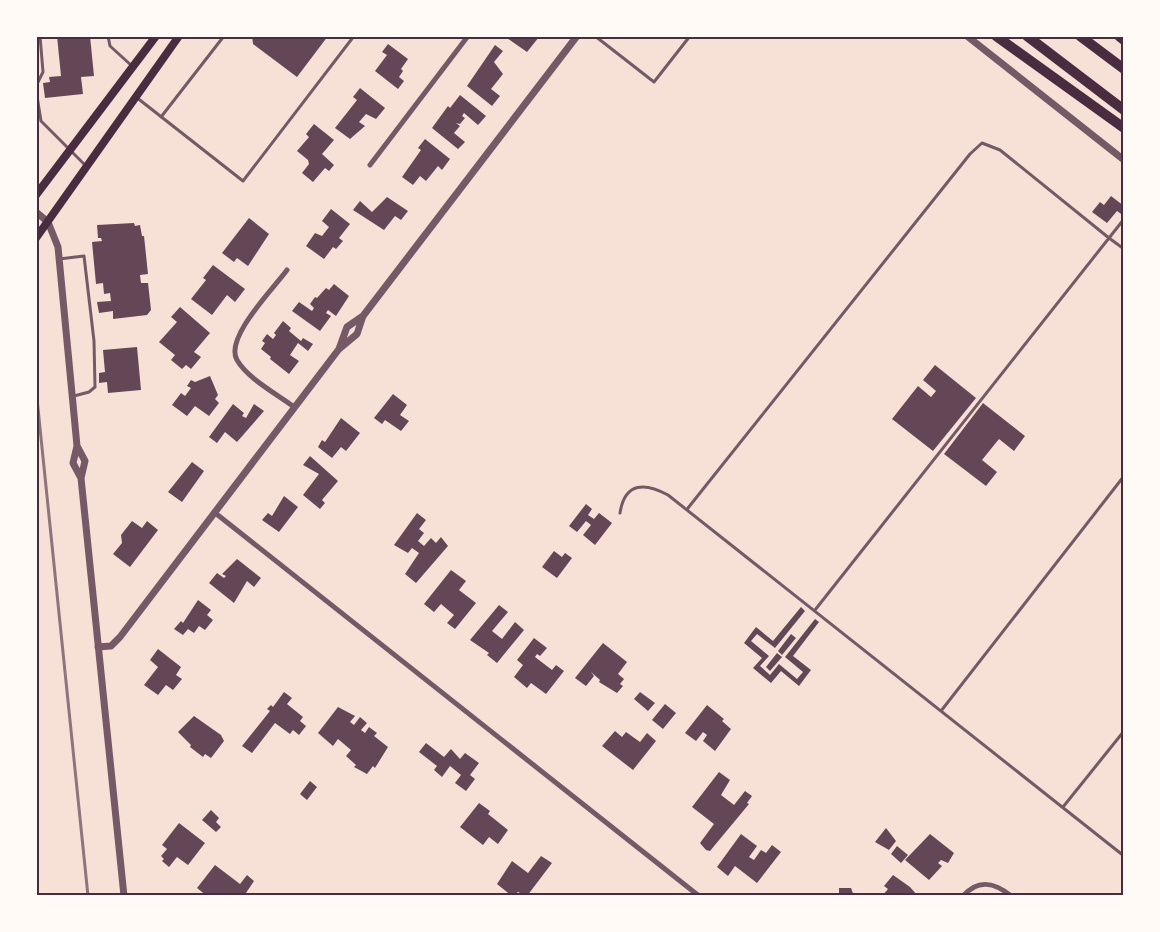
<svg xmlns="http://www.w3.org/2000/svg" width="1160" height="932" font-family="'Source Serif 4',serif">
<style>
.building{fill:#644757}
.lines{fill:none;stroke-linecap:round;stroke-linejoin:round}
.service{stroke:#755966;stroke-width:3}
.minor{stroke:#755966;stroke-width:5}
.tertiary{stroke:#755966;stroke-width:7}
.secondary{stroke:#4a2c40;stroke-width:8}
.motorway{stroke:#4a2c40;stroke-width:10}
.rail{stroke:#8f747c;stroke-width:3}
.neatline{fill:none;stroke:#4a2c40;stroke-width:2}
</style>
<rect width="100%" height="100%" fill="#f7e1d7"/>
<path class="building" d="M57,36H90L94,76L81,77L83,94L45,98L43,83L50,82L49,77L61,76Z
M252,36H328L297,77L253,44Z
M504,36H545L542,39L539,37L527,52Z
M388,44L408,59L401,69L403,71L399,77L404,81L398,89L375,71L387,55L382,52Z
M495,45L503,51L494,62L503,74L491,89L500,96L492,106L467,86Z
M360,88L385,108L376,119L366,114L359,122L365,126L350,139L335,128L357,100L353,97Z
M460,95L486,116L478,125L464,113L462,116L465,118L460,124L456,123L460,126L454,133L465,142L458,149L432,128L448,106L450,108Z
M314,124L334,140L322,154L334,165L329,171L325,168L313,182L302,173L309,164L308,160L297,151L309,137L306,134Z
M425,139L450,159L442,170L438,166L426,181L420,176L413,185L402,177L421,150L418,148Z
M1111,196L1124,206V216L1117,211L1107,223L1092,212L1100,202L1104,205Z
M387,197L408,211L401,220L395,216L384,230L353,210L360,201L372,212Z
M331,209L350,224L339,238L343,241L336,249L333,247L324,259L306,246L315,233L322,236L329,227L322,221Z
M249,218L269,234L248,266L237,258L234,262L222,253Z
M134,223L135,226L140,225L142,236H144L148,274L140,275L141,283H148L151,310L147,315L113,319V311L99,313L97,302L111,301L110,293L104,294L103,283L96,284L92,242L102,241L101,238H98L97,225Z
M213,265L245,289L235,302L227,295L212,315L191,299L206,280L203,278Z
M334,284L349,296L336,316L328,310L326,313L331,316L320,331L292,311L299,302L312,311L314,308L310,304L315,297L317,298L326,288L329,290Z
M180,307L210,333L194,352L201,357L191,369L186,365L182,369L171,360L175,355L159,342L177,322L171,317Z
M283,321L291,328L289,331L301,341L303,338L313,344L308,351L298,343L290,355L299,361L289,374L270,359L271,357L261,349L265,343L262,341L267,334L273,339L276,335L274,333Z
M137,347L141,390L108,393L107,382L99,383V373L105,372L103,350Z
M935,365L976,398L933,451L892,419L918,386L931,397L936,391L923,380Z
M210,376L218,395L215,399L219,403L209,416L195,406L187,416L172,405L181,393L185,396L191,388L187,386L191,380L195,382Z
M393,394L407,405L400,415L409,421L401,431L385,420L382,424L374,418Z
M983,403L1025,436L1014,451L999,439L982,460L997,472L986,486L944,454Z
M233,404L244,413L242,416L246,418L254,404L264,411L237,442L225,432L217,443L209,437Z
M341,418L360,433L346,451L341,447L332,458L318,447L322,440L325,442Z
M310,456L338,481L322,500L325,503L320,509L303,495L319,474L303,465Z
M192,462L204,471L182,502L168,492Z
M284,496L298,507L279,532L262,520L268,513L272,516Z
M586,504L592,509L588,515L594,519L599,513L612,523L595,545L583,535L591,525L586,521L577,532L569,526Z
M417,513L426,520L419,529L424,533L418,541L424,546L431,538L436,543L441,537L448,546L416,583L405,574L419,553L412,548L408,553L394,545Z
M132,521L142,528L147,521L158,530L130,567L113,554L122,543L121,535Z
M554,551L562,557L565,553L572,558L557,578L542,567Z
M237,559L261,578L254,587L247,581L234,603L209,583L217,573L224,578L226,576L222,574Z
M451,570L466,581L459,590L476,603L455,629L447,623L454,615L441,604L434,612L424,604Z
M198,600L211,610L207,615L213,620L205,630L199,626L194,633L188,629L183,635L174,629L181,621L183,623Z
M499,605L508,612L492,631L502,639L515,622L524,630L497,663L487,655L489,653L470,640Z
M801,607L805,611L775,648L757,634L751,641L769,656L760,666L770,675L779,664L797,679L803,672L785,657L815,619L819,622L793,656L811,670L799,686L781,671L771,683L753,668L762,658L744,643L756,627L773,641Z
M791,634L796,638L782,655L778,651Z
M534,638L547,648L540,656L537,654L535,657L552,670L556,665L564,671L546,694L531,683L527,688L514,677L523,665L517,660Z
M603,643L627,662L618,674L624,679L620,684L623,686L617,693L599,682L600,680L591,672L594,676L586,686L575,678Z
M158,649L181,667L176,675L182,679L173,690L166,685L158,695L144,685L158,667L150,660Z
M777,653L782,657L770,671L766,667Z
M284,692L292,698L287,704L303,717L300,721L306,726L299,735L293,730L290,734L275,723L252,753L242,746L270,711L267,709L271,705L273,707Z
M640,692L655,703L648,711L634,699Z
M665,704L676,713L663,729L652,720Z
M707,705L724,719L722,721L731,729L715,751L703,741L707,735L703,732L696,741L685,733Z
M338,707L355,716L350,722L354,725L360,717L367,723L361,730L365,733L369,727L377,733L374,736L388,747L375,768L373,766L367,774L354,767L356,765L346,756L351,750L338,739L333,746L318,733Z
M194,716L221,735L224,741L211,758L205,754L203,757L190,747L191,745L178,732Z
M615,731L622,737L626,732L640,742L647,733L656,741L633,770L602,746Z
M426,743L444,757L451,749L460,759L465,753L479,763L470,775L475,779L466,791L455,783L461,775L450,766L442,777L434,770L437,766L419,752Z
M719,772L730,780L721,795L734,805L745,791L752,796L747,803L749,804L710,851L706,850L700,843L714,824L692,807Z
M310,781L317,787L307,800L300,794Z
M479,803L490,811L488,814L508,830L498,844L489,837L483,845L460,827Z
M211,810L219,818L216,822L221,827L216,832L202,820Z
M179,823L205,843L188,865L177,857L169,867L162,861L164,859L161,856L167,849L162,845Z
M886,828L896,841L889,850L875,842Z
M741,834L757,846L749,857L754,860L761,850L766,853L772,845L781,852L757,883L735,866L728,876L717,867Z
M930,834L954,853L948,863L941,860L938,863L942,866L929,880L905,860Z
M897,846L908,855L901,863L891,854Z
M541,856L552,863L527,896L518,892L512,896L497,884L512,861L528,873Z
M215,865L240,884L247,875L254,881L244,896H207L197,888Z
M893,875L910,887L918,896H882L888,889L884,886Z
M839,888H851L854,896H839Z"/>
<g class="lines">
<path class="service" d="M108,36L110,46L132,66
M595,36L654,82L690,36
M36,86L43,72L40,36
M36,90L41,121L86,166
M136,97L243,181L354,36
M161,117L224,36
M1124,219L1109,238L1124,249
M59,259L84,256L94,341L95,387L89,392L74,396
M688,508L970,154L982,143L1000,150L1109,238L815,610
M620,513C625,481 646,483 668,495L1124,856
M941,711L1124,476
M1063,807L1124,731"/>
<path class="minor" d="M370,165L468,36
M287,270C274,288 224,338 237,360C248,379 277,394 294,407
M214,512L699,896
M963,896C978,879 994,882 1011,896"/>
<path class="tertiary" d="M967,36L1124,160
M36,212L48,222L58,247L77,446L73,463L81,478
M339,349L347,327L363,316L577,36
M77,446L85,461L81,478L124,896
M98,647L111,646L120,637L339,349L357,334L363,316"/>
<path class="secondary" d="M36,195L156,36
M36,238L179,36"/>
<path class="motorway" d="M996,36L1124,128
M1027,36L1124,110
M1080,36L1124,69
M1119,36L1124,40"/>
<path class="rail" d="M36,389L88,896"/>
</g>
<rect width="1160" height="932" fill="none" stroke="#fffaf5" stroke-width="75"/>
<rect x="38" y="38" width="1084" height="856" class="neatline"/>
</svg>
